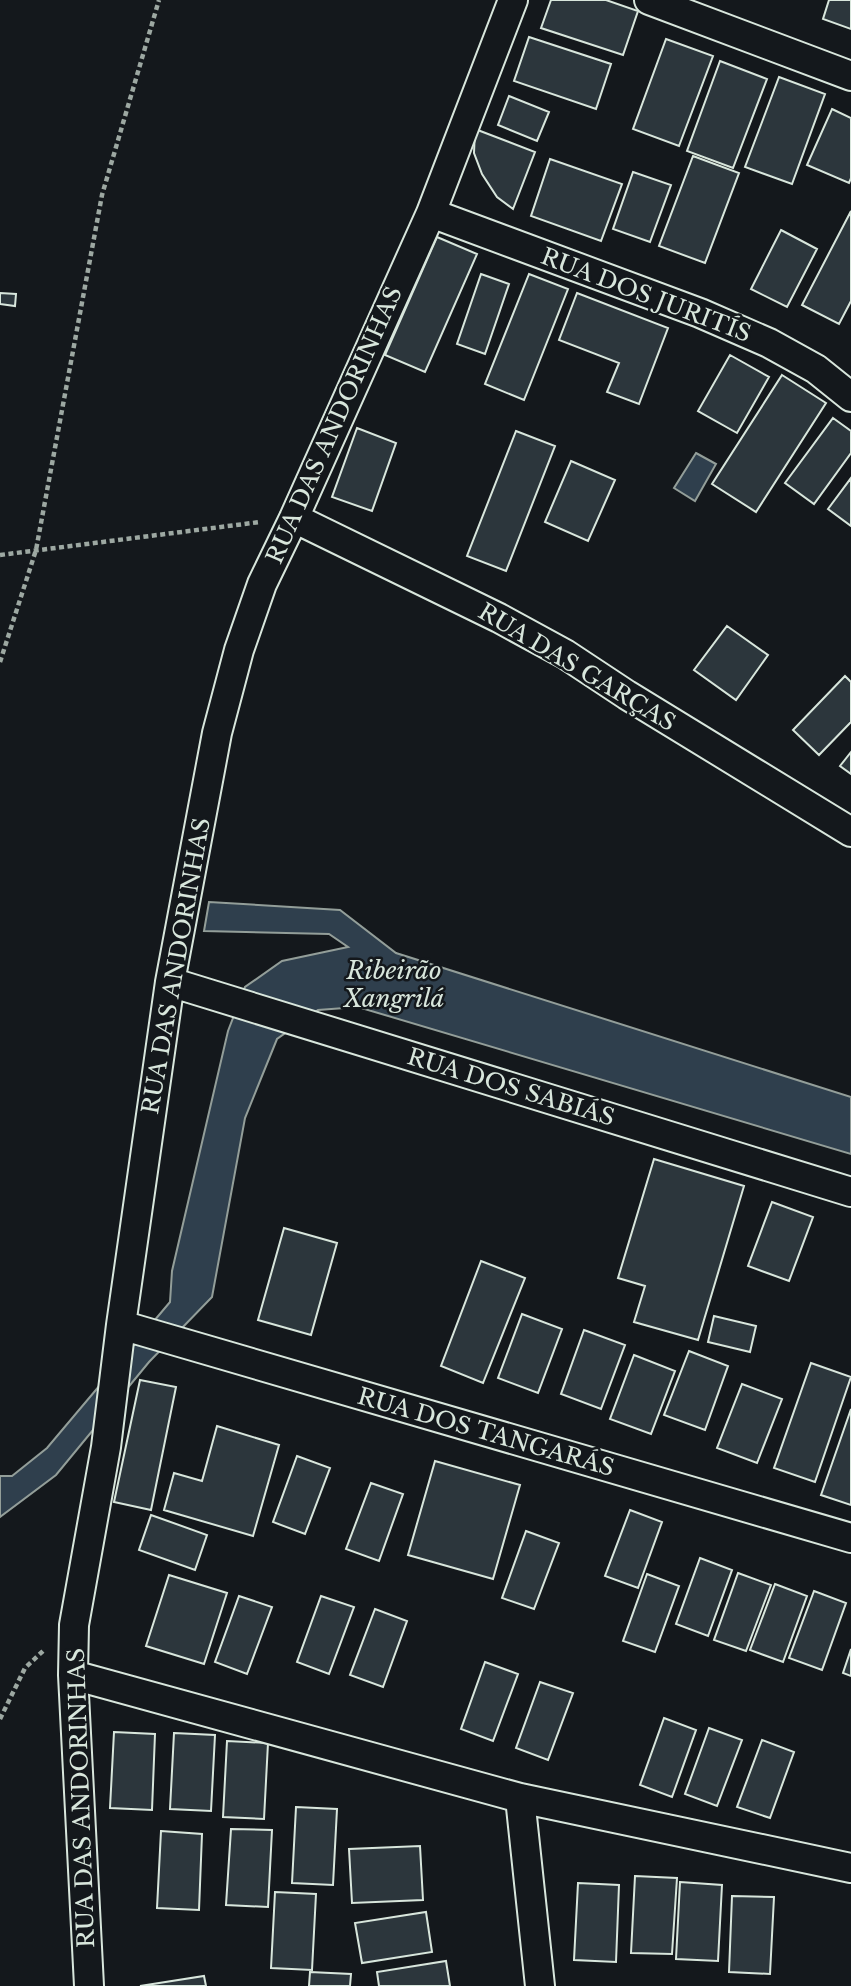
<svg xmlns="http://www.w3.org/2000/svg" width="851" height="1986" font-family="'Libre Baskerville',serif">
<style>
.water{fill:#2f3f4d;stroke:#939e99;stroke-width:2}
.building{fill:#2c363c;stroke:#d8e6dc;stroke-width:2}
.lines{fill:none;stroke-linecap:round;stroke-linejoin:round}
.minor-casing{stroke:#d8e6dc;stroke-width:32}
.path{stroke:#9da8a2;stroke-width:4.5;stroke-dasharray:5 3.5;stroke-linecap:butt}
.minor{stroke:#14181c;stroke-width:28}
.labels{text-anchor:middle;stroke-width:5;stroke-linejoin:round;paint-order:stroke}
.street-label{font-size:23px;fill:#d8e6dc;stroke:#14181c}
.water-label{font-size:24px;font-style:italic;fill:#d8e6dc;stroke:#14181c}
</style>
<rect width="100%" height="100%" fill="#14181c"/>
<path class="water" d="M696,453L716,464L695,501L674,488Z
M209,902L340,910L396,953L851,1097V1154L358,1007L318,1010L277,1039L245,1118L212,1297L149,1362L56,1475L0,1517V1476H12L47,1448L170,1302L172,1271L228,1031L245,987L282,961L348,947L329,934L204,931Z"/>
<path class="building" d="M551,0H606L638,11L623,55L541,28Z
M829,0H851V29L823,19Z
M529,37L611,64L596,109L514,81Z
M666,39L713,56L679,146L633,129Z
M720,61L767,79L733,168L687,151Z
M779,77L825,94L792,184L745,167Z
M509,96L549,112L537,141L498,125Z
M832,109L851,118V178L849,183L807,165Z
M475,129L535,152L513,209L497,197L482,174L474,153Z
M693,156L739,173L705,263L659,246Z
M550,159L622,184L601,241L531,216Z
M633,172L671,185L650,242L613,229Z
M851,211V301L839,324L802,305Z
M781,230L817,249L787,307L751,289Z
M437,237L477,254L425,372L385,355Z
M481,274L509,284L485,354L457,344Z
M529,274L568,289L524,400L485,384Z
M0,293L16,294L15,306L0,304Z
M577,293L668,328L639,404L607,392L619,363L559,340Z
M730,355L769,377L737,433L698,411Z
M782,375L826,403L756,512L712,484Z
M833,418L851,431V453L814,504L785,483Z
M357,428L396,443L372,511L332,497Z
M516,431L555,446L506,571L467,556Z
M571,461L615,480L588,541L545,522Z
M851,478V526L828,509Z
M727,626L768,655L736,700L694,670Z
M845,676L851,682V722L819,755L793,730Z
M851,752V774L840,766Z
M654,1159L744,1186L698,1340L634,1322L645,1286L618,1278Z
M772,1202L813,1217L789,1281L748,1266Z
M284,1228L337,1243L311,1335L258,1320Z
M481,1261L525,1278L483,1383L441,1366Z
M522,1314L562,1329L538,1393L498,1378Z
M714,1316L756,1326L750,1352L708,1342Z
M584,1330L625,1345L601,1409L561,1394Z
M689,1351L728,1366L705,1430L664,1415Z
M634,1355L675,1371L651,1434L610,1419Z
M811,1363L851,1377L815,1482L774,1468Z
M140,1380L176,1387L151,1510L114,1502Z
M742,1384L782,1399L757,1463L717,1448Z
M851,1409V1505L821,1495Z
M217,1426L279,1445L253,1536L164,1510L174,1473L202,1481Z
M297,1456L330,1468L305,1534L273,1522Z
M435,1461L520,1485L493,1579L408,1555Z
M371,1483L403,1494L379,1561L346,1549Z
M630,1510L662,1522L638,1588L605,1576Z
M151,1515L207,1535L195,1570L139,1550Z
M526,1531L559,1543L534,1609L502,1598Z
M700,1558L732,1570L708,1636L676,1624Z
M738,1573L771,1585L746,1651L714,1640Z
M647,1574L679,1586L655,1652L623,1641Z
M169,1575L227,1593L204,1664L146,1646Z
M775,1584L807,1596L783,1662L750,1650Z
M814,1591L846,1603L822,1670L789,1658Z
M239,1596L272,1607L247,1674L215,1662Z
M321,1596L354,1607L329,1674L297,1662Z
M375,1609L407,1621L383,1687L350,1675Z
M851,1649V1676L843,1673Z
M485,1662L518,1674L493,1741L461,1729Z
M540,1682L573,1693L548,1760L516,1748Z
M664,1718L696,1730L672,1797L640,1785Z
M709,1728L742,1740L717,1806L685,1794Z
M114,1732L155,1734L152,1810L110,1808Z
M174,1733L215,1735L211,1811L170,1809Z
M762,1740L794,1752L770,1818L737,1807Z
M227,1741L268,1743L264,1819L223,1817Z
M296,1807L337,1809L333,1885L292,1883Z
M231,1829L272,1830L268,1907L226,1905Z
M161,1831L202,1834L199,1910L157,1908Z
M420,1846L423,1900L352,1903L349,1849Z
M635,1876L677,1878L672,1954L631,1953Z
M680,1882L722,1885L718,1961L676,1959Z
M578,1883L619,1885L616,1962L574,1960Z
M275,1892L316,1894L312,1970L271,1968Z
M732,1896L774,1897L770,1974L729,1972Z
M426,1912L432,1952L362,1963L355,1923Z
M446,1961L450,1986H379L377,1972Z
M310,1972L351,1974L350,1986H309Z
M204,1976L206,1986H140Z"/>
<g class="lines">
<defs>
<path id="minor" d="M649,0L851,76
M431,213L700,313L769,343L816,369L851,397
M294,518L499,618L565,654L627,695L851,832
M170,982L851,1192
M121,1325L851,1538
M73,1675L520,1798L851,1868
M520,1798L540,1986
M89,1986L73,1675L74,1625L106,1447L121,1325L170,982L217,733L239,650L262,584L294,518L431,213L513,0"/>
</defs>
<use href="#minor" class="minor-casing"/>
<path class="path" d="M0,555L260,522
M0,662L36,550L102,195L159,0
M0,1719L25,1668L44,1650"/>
<use href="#minor" class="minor"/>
</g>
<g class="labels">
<g class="street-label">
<text transform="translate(646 295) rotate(21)" y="8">RUA DOS JURITÍS</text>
<text transform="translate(334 425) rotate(-66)" y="8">RUA DAS ANDORINHAS</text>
<text transform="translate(577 667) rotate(31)" y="8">RUA DAS GARÇAS</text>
<text transform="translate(176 966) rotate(-80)" y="8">RUA DAS ANDORINHAS</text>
<text transform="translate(511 1087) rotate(17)" y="8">RUA DOS SABIÁS</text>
<text transform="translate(486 1432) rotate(16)" y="8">RUA DOS TANGARÁS</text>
<text transform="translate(81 1798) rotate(-92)" y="8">RUA DAS ANDORINHAS</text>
</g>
<g class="water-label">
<text x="394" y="979">Ribeirão<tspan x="394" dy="28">Xangrilá</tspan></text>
</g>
</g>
</svg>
